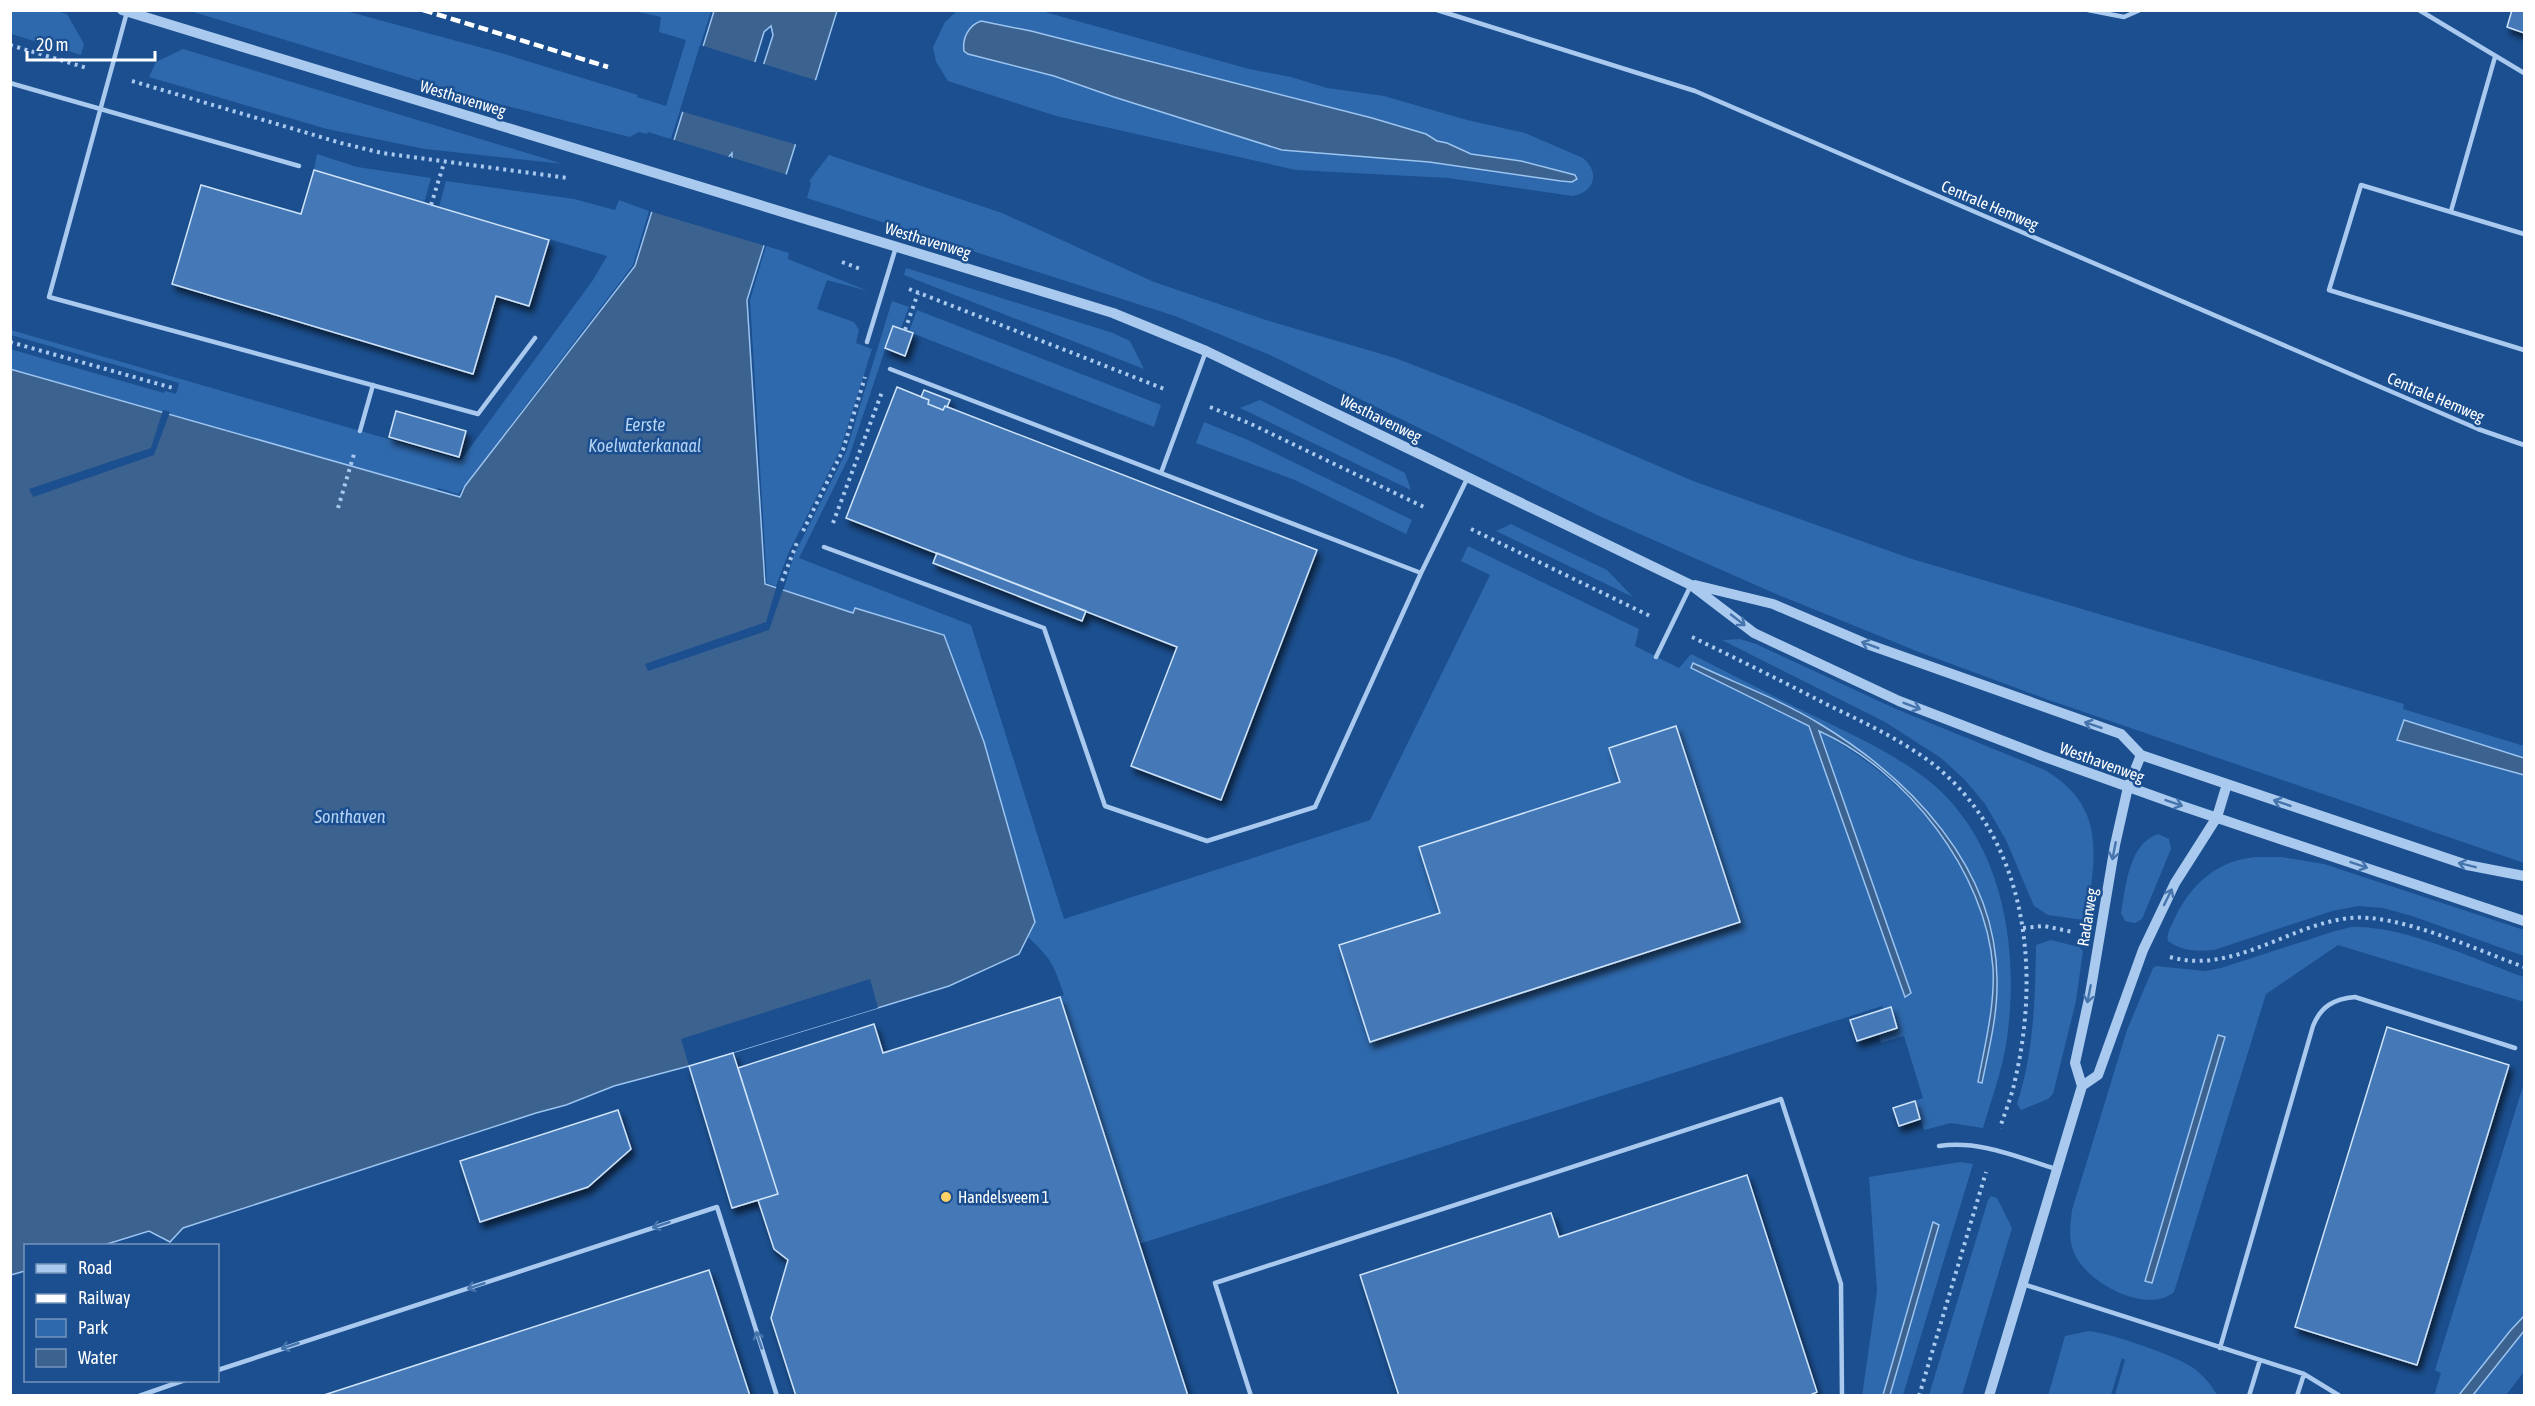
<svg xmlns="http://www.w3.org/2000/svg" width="2535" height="1406" font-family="'Asap Condensed',sans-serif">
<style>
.green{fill:#2e69ad;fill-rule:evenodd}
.water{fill:#3c6290;stroke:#9cc4f0;stroke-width:1.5;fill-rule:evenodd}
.pier{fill:#1b4f8f}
.building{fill:#4478b7;stroke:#cfe3fa;stroke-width:1.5;filter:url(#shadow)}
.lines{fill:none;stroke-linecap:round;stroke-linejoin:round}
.path{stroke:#a9c9ee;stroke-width:4;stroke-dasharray:3 4.5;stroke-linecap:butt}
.service{stroke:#a9c9ee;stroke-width:4.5}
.tertiary{stroke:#a9c9ee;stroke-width:10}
.rail{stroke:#fff;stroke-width:4.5;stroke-dasharray:10 4.5;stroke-linecap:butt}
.oneway{stroke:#4674ac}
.poi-dot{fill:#ffd166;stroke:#1b4f8f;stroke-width:2}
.labels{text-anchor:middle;stroke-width:5;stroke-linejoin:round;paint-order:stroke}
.street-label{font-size:16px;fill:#fff;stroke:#1b4f8f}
.poi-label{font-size:16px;fill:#fff;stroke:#1b4f8f;text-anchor:start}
.water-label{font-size:18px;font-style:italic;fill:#b5d3f5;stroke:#1b4f8f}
</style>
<defs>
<filter id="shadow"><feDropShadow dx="3.5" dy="6" stdDeviation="3" flood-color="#0009"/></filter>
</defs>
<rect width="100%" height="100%" fill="#1b4f8f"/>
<path class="green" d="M10,11H56L67,14L84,44L81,55L11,34Z
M190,11H346L501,53L638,95L637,97L666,106L686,40L659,32L661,17L635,11H711L671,139L648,132L647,134L639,132L630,137L483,100Z
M957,11H1036L1045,12L1249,69L1291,77L1327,88L1384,96L1467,120L1525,133L1583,158C1600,172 1595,192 1573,196L1448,178L1296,170L1056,116L948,81L936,62L933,47L945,22ZM981,21L1031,31L1372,118L1426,134L1437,141L1447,143L1471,154L1521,161L1575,175L1572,182L1429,162L1282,150L1114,97L1054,76L968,54L963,43L971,26Z
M183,49L563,164H564L425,149L327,129L149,77L156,62Z
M317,154L357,167L431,178L424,203L314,170Z
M829,155L1002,213L1154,282L1266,320L1395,358L1517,405L1693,481L1912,559L2404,704L2403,709L2524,746V758L2404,720L2397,739L2524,775V863L2046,699L1919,652L1776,594L1599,516L1270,355L1175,316L807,198L811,183L809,181Z
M446,181L574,199L615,210L619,200L649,211L633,265L458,494L438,488L436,491L11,369L10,349L164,393L165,391L176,394L179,383L11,335V330L461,460L593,280L607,256L439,207Z
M766,246L789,253L788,259L868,291L827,280L817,309L854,322L859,330L856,343L872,349L840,450L788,554L776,586L767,583L750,300Z
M906,268L1113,333L1130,341L1144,369L904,275Z
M892,301L909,307L901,328L893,326L849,457L799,558L971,625L1064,919L1370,820L1490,575L1461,561L1468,546L1639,629L1635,646L1679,668L1691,654C1733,675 1774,697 1816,717C1857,737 1899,756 1934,785C2006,848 2020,956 2006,1045C2001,1074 1991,1101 1983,1128L1951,1123L1924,1130L1915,1101L1923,1098L1904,1036L1881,1043L1878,1034L1897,1027L1891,1008L1884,1010L1882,1006L1139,1244L1060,997L1064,995C1053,963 1052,960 1028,937L1035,922L984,742L854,608L853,613L785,591L784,588L794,555L846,452ZM1693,664C1733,683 1783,702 1821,725C1912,781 1993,866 1997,979C1999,1014 1989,1049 1982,1082L1978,1081C1985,1045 1994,1009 1993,972C1990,868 1906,777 1818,731L1911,993L1905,997L1809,725L1691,668Z
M917,310L1161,405L1154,427L909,332Z
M1260,400L1405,473L1411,490L1240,408Z
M1204,422L1248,440L1412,520L1406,534L1295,480L1196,443Z
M1511,524L1607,570L1633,597L1496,531Z
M1740,639L1756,644L1896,709L2045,770C2107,807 2095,856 2087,917L2084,920L2048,915L2034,906L2006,840L1985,804L1965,780L1941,758L1885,722L1722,640Z
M2158,834L2169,839L2171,849L2142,919L2135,923L2125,921L2121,913C2126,887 2128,844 2158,834Z
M2255,857H2282L2324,864L2524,930V956L2412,916L2383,908L2358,906L2332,911L2214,950C2197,952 2182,951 2168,941C2166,934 2171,927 2174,920C2190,885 2216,861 2255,857Z
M2351,927C2403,925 2474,959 2524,977V1002L2338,945L2266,994L2174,1292C2147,1315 2088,1283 2075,1255C2068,1241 2070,1226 2072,1210L2127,1030L2153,968L2156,966L2205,971L2221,968L2335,931ZM2218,1036L2225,1038L2152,1282L2146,1281Z
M2051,940L2079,947L2083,951L2076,1001L2053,1094L2048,1099L2021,1110L2017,1104C2034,1052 2035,1000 2036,945Z
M2524,1083V1316L2510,1331L2459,1395L2434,1396L2441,1373L2435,1370Z
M1960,1162L1973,1164L1903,1395H1890L1939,1225L1933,1222L1883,1395L1862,1396L1877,1291L1869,1177Z
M1991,1196L1997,1198L2012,1228L1962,1395H1929L1988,1200Z
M2089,1331C2113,1334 2171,1354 2192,1367C2203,1375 2211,1384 2217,1395H2115L2125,1360L2122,1358L2111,1395L2048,1396L2065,1336Z
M2524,1331V1372L2506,1395L2473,1396Z"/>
<path class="water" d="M714,11H837L747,300L765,584L853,613L855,608L944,635L984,742L1035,922L1019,954L949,986L689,1066L614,1086L566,1105L536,1113L183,1228L170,1242L149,1231L104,1245L26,1246L25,1271L11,1275L10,369L460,497L465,486L635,266ZM771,26L773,35L744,126L736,124L764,32ZM732,153V161L713,227L706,225L727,159Z
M981,21L1031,31L1372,118L1426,134L1437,141L1447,143L1471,154L1521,161L1575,175L1577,179L1572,182L1561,181L1429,162L1282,150L1114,97L1054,76L968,54L964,51C962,38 969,25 981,21Z
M1693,663C1735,683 1781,700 1820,724C1911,779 1996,867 1997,979C1998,1014 1989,1048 1982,1083L1978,1082C1985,1044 1995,1006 1993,968C1986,872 1906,770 1819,731L1911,993L1905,997L1809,726L1691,668Z
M2404,720L2524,758V775L2397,740Z
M2218,1035L2225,1037L2152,1283L2145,1281Z
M1933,1222L1939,1225L1890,1395H1883Z
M2524,1316V1331L2473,1395H2459L2510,1331Z"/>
<path class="pier" d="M700,45L758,63L740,124L760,63L818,81L798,145L680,111Z
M671,139L788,175L766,246L649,211Z
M163,410L170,412L154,455L33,497L29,489L151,448Z
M777,585L784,587L769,630L648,671L645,664L766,622Z
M870,979L878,1008L689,1066L681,1039Z"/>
<path class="building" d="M2512,10H2524V33L2507,27Z
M314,170L549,240L529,306L496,296L473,374L172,284L201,185L301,214Z
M893,326L913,333L905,356L885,348Z
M897,387L929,400L928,404L943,410L945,406L1317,550L1221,800L1131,766L1177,647L846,518Z
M924,390L950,400L947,407L945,406L943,410L928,404L929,400L921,397Z
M396,411L466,431L459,457L389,437Z
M937,553L1086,611L1082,621L933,563Z
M1676,726L1740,922L1370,1042L1339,945L1440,913L1419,847L1620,782L1609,748Z
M1060,997L1188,1396H796L771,1318L788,1260L774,1249L758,1200L778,1194L738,1068L874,1024L883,1053Z
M1891,1007L1897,1028L1857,1041L1850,1020Z
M2387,1027L2509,1065L2417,1365L2295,1327Z
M733,1053L778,1194L732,1208L689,1066Z
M1915,1101L1920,1119L1899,1126L1893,1108Z
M618,1110L631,1149L588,1187L480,1222L460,1161Z
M1747,1175L1817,1392L1808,1396H1399L1360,1275L1551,1213L1559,1237Z
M709,1270L750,1396H321Z"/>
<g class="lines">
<path class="path" d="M10,45L87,68
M132,81L341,143L382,153L568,178
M431,205L444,163
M842,262L863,270
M909,289L1167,390
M905,330L918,293
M10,342L173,388
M1210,407L1251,424L1426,508
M338,508L354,454
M833,523L882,392
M1471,529L1650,616
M803,531L843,450L865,377
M782,581L798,540
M1692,637C1737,659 1782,681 1826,704C1863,722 1900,739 1933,764C2027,838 2041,970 2015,1080C2012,1096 2005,1112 2000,1128
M2023,928L2044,926L2073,932
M2170,957C2233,975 2290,924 2350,918C2398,913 2477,950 2524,967
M1919,1396L1986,1172"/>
<path class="service" d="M1437,10L1695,91L2478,429L2524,445
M2088,10L2124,17L2140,10
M2419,10L2524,73
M127,12L49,297L478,414L535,338
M10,83L299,166
M2451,211L2495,57
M2524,234L2361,185L2329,290L2524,350
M867,342L896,247
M890,369L1421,573
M360,431L373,385
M1161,473L1206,351
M824,547L1044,628L1105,806L1207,841L1315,807L1421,573L1468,477
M1656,657L1691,585
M1939,1146C1980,1140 2017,1157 2056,1169
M2023,1284L2304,1374L2340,1396
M2220,1348L2313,1026C2321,1006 2334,999 2355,997L2515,1048
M218,1370L717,1207L777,1396
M139,1396L185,1380
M1251,1396L1215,1283L1781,1099L1841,1284L1842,1396
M2249,1396L2260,1360
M2297,1396L2304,1374"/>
<path class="tertiary" d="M122,10L1113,313L1206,351L1691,585L1754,633L1899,701L2042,756L2176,804L2524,921
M1695,585L1773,604L1867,644L2121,734L2141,755L2467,865L2524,876
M2082,1086L2098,1075L2143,950L2175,883L2217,817L2227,784
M1989,1396L2082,1086L2075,1063L2090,994L2115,845L2128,787L2141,755"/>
<path class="rail" d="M423,10L608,67"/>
</g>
<defs><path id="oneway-shaft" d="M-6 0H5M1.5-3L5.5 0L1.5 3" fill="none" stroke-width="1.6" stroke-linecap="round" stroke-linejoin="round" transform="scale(1.5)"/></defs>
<g class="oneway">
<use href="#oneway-shaft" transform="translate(1738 620) rotate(38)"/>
<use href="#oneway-shaft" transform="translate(1870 645) rotate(-159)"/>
<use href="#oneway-shaft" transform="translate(1912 706) rotate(21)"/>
<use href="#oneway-shaft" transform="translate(2093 725) rotate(-161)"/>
<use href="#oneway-shaft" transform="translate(2174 803) rotate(19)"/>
<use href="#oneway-shaft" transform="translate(2282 803) rotate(-161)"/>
<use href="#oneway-shaft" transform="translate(2114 851) rotate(101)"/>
<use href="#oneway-shaft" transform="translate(2359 865) rotate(19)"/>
<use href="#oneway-shaft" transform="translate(2467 865) rotate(-166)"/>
<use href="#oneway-shaft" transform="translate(2168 897) rotate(-64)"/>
<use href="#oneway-shaft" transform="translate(2089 994) rotate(101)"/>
<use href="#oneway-shaft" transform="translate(661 1225) rotate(162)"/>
<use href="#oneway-shaft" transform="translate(476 1286) rotate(162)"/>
<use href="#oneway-shaft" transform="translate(759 1340) rotate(-108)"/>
<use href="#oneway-shaft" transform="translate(290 1346) rotate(162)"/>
</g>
<circle class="poi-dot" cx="946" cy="1197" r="6"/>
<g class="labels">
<g class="street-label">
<text transform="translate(463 98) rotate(17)" y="6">Westhavenweg</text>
<text transform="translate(1990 205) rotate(23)" y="6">Centrale Hemweg</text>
<text transform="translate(928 240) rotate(17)" y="6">Westhavenweg</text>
<text transform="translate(2436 397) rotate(23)" y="6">Centrale Hemweg</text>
<text transform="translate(1381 418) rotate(26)" y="6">Westhavenweg</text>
<text transform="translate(2102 762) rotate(20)" y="6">Westhavenweg</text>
<text transform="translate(2087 917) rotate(-81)" y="6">Radarweg</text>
</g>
<g class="poi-label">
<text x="958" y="1203">Handelsveem 1</text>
</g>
<g class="water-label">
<text x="645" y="431">Eerste<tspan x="645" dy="21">Koelwaterkanaal</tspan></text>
<text x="350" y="823">Sonthaven</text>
</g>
</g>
<rect width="2535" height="1406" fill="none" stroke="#ffffff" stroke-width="24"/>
<rect x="24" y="1244" width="195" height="138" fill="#1b4f8f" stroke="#7695bc" stroke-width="1.5"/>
<rect x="36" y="1264" width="30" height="9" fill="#a9c9ee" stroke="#7695bc" stroke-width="1.5"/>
<text x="78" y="1274" font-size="18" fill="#ffffff">Road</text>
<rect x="36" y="1294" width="30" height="9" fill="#ffffff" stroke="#7695bc" stroke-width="1.5"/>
<text x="78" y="1304" font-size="18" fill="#ffffff">Railway</text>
<rect x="36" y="1319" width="30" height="18" fill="#2e69ad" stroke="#7695bc" stroke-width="1.5"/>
<text x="78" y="1334" font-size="18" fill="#ffffff">Park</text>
<rect x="36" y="1349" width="30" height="18" fill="#3c6290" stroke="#7695bc" stroke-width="1.5"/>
<text x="78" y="1364" font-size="18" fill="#ffffff">Water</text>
<path d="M27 51v9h128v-9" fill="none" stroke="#ffffff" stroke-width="3"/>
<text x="36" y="51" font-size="18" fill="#ffffff" stroke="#1b4f8f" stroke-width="4.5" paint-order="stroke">20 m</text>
</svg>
